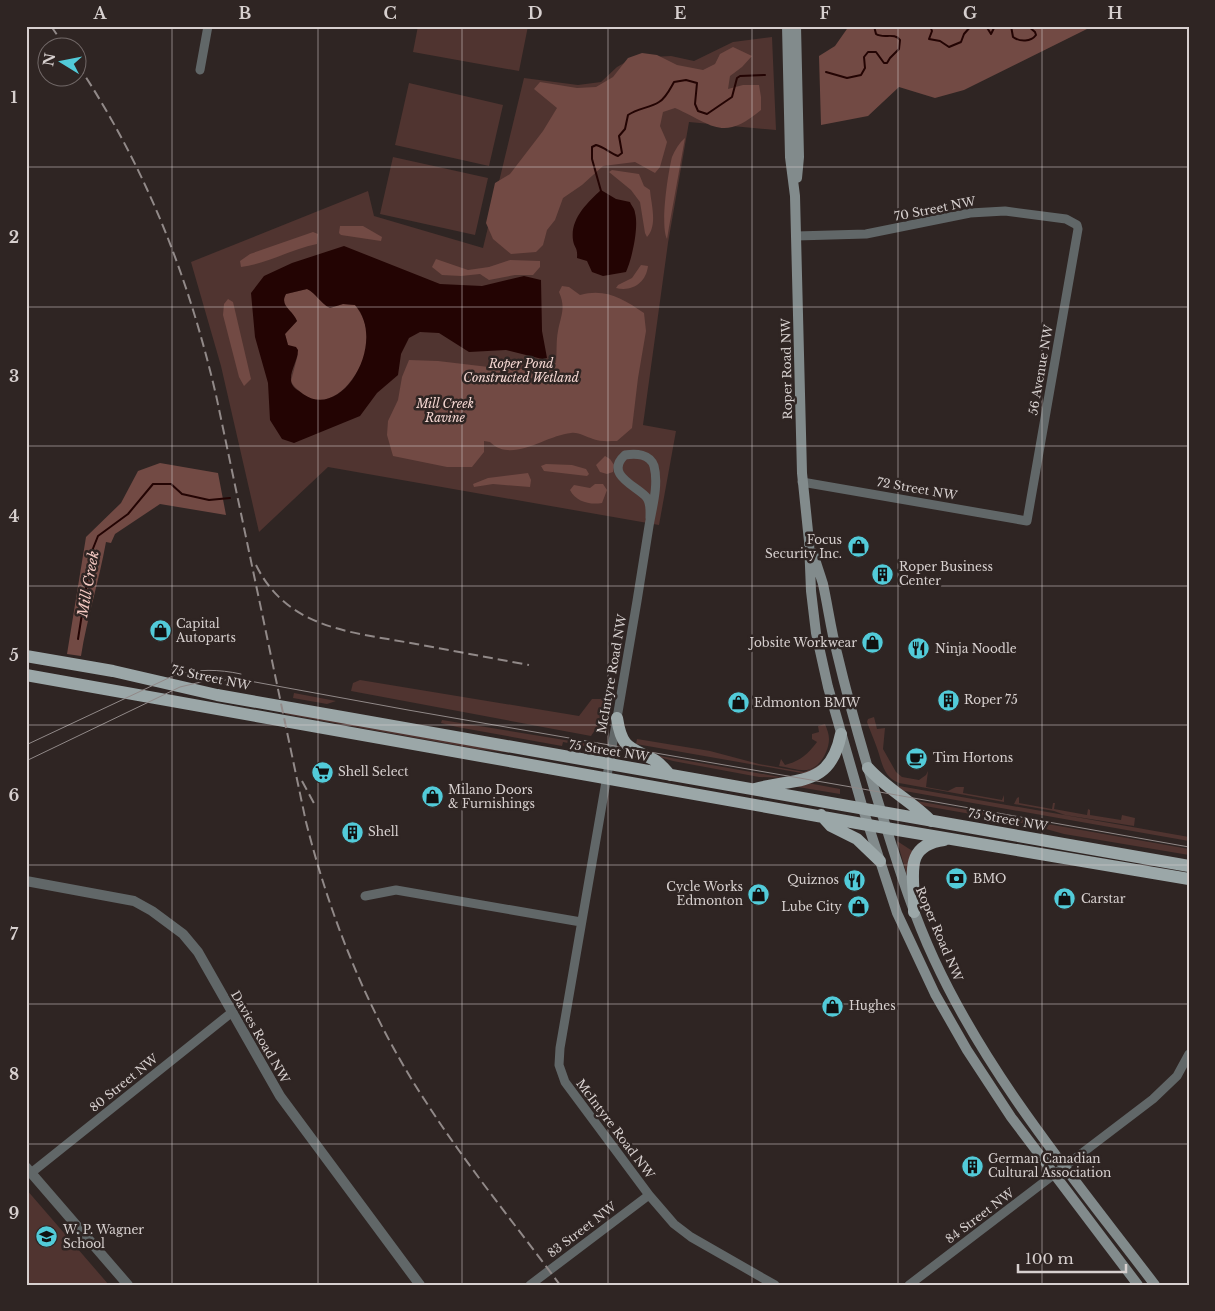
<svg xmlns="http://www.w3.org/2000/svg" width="1215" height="1311" font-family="'Libre Baskerville',serif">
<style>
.green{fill:#503430}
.forest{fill:#724a44}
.water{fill:#230403;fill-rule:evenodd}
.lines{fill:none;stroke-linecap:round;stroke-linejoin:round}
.stream{stroke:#230403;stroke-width:2}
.minor{stroke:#616768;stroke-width:9}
.tertiary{stroke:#616768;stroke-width:10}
.secondary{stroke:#828b8c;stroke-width:10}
.primary{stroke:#9ba7a8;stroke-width:12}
.tram{stroke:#918988;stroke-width:1}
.rail{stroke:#918988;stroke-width:2;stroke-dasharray:10 5;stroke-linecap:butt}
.grid{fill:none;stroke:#d7d0cf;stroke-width:1;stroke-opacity:0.55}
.labels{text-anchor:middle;stroke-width:5;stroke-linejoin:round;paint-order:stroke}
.street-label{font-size:12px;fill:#d7d0cf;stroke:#2f2523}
.park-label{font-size:12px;font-style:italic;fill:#f6d8d3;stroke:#2f2523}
.poi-label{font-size:12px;fill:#d7d0cf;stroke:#2f2523;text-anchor:start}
.water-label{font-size:14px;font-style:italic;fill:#f6cac3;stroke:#2f2523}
.neatline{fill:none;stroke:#d7d0cf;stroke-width:2}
.grid-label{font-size:16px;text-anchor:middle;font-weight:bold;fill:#d7d0cf}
</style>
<rect width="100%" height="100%" fill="#2f2523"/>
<path class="green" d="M418,26H528L519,71L413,52Z
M772,37L776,130L689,122L668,243L643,425L676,431L659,525L328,467L259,532L221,366L191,262L368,191L374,216L483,248L524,78L578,85L601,82L617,67L633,58L671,56L694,61L733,42Z
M409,83L503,105L489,166L395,145Z
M393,157L488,178L475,235L380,214Z
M360,680L579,716L592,699H605L606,696C615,708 609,718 607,731L595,730L591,736L351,691L353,683Z
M294,693L336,701L327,704L293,698Z
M285,711L513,753L478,749L285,714Z
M874,717L877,729L885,728L883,749L896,772L902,777L919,780L926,775L928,771L926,787L948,791L956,787H964L963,793L1002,800L1004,795V802L899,783C883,777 882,762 877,748C874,739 870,731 867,722L868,719Z
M442,720L589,744V747L563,742L562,746L457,727L441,723Z
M825,724C827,729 829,734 829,739C829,751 820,768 807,770C799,771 787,767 779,766L781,759L785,765C800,761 807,755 817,742L812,739V734L819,732L818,726Z
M637,739L710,751L759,764L804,772L814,768L820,764L821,765L807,774L636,744Z
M649,754L786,778L759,777L673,761Z
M808,783L840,789V794L792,786Z
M899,786L1189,837V841L899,790Z
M1019,797V803L1052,809L1053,803H1055L1054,809L1087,815L1088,809L1090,810V815L1121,820L1122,815L1135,818L1134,826L1065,815L1054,811L1014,804L1017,798Z
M911,800L1189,849V855L1064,834L1028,824L925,806Z
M897,841L914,852L909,882Z
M26,1189L109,1285H26Z"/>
<path class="forest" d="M849,26H1093L964,90L935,98L899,87L868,116L821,125L819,56L835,46Z
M733,47L752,56L742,67L730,76L728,89L743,85H759L761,97V110C723,142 713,125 675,108L663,112L660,126L667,142L660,167L655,173L635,162L603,166L582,185L563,198L555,220L547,230L543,245L536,252L511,254L493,239L486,223L495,183L510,174L543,131L557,108L534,89L540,82L577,88L596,87L613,77L628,58L642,53L657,55L677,65L703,70L715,64L720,54Z
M685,138L669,227L667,239C660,225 668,173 672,157C675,150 679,143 685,138Z
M612,170L639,174L644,186L650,190C651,204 658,225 647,237L645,233L640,202L631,190L609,172Z
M340,226H363L382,237L381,241L341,235L339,233Z
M313,232L318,234L317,244C291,249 267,264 241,267L240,261L250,254Z
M436,259L468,270L489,267L510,260L540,261V267L533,275H515L489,280L480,274L461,276L442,275L432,267Z
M641,265L648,266C646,283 632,292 616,288L618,285L632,278Z
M562,286L569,287L580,295C606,288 623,299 644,313L646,331L638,378L632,428L617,441C609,441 600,442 593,439C586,437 579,432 571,433C546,435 512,464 490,442L484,441V452L472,467H447L393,456L387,435L388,421L398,400L402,377L409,360L438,361L497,368L545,370L556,363C557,352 556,341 558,331C561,315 566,308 559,292Z
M307,289C316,293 320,303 330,308L343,304L355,305C364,316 369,332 367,346C363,371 334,415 304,395C299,390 294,388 291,381L298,354L288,345L285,334L297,321C293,310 279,306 286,294Z
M228,299L233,302L251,379L244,386L239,377L223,315L224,304Z
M605,456L610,459L614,465L613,472L607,474L600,472L596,465Z
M160,463L218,473L226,515L160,504L115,534L111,543L106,542C99,581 87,618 81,656L67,654L86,537L121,503L138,471Z
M546,464L572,465L586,469L589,474L587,476L544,471L541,466Z
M528,473L531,480L530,487L493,484L474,487L473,484L488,478Z
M595,484H603L607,490L602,503C590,505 576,502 570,490L574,485L590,488Z"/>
<path class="water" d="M601,190L616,199L630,202C631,205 635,209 635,213C639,227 632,259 626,272L603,276L592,272L587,261L577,258C578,247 574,248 573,240C570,219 587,203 601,190Z
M344,246L440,284L482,286L524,276L541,280L542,331L547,358L542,359L506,350L469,352L439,333L420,332L409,338L401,354L398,375L377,393L360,416L294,443L282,439L270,420L268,383L255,337L251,293L264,276L292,263ZM307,289C316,293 320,303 330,308L343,304L355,305C388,342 342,422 303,394C298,390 291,387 291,380C290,371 298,360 298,350L296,347L288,345L285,334L297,321C293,310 279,306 286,294Z"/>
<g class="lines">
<path class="stream" d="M930,26L932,31L929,39L940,41L949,47L961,42L964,34L971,26
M986,26L991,34L995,26
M1011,26L1013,37C1020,42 1031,42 1036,35L1035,32L1028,26
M826,72L847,78L861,75L865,68L864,57L868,52H876L884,63H887L890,58L899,49L900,40C895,32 883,39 876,34L874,26
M601,191L592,159V147L596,145C604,147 610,153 618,156L622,153L619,136L625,129L628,115C638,108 650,108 659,102C666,98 670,89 674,82L686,80L697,83L695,104L698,111L707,114L732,97L737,78L740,76L765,75
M78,639L92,551L98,536L128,514L153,484H171L182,494L209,500L230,498"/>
<path class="minor" d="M200,70L208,26
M796,236L866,234L970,213L1005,211L1066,219L1077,225L1078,229L1027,521L802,482
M650,518C650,511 651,504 647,498C639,487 603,475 625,455C636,453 650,454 654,466C659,485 652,508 649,526C645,551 641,576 637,601C612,750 585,898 560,1048L559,1065L565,1082L649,1195L674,1224L691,1237L775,1285
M365,896L396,890L581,922
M31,1173L231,1013
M530,1285L649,1195
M909,1285L1153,1099L1177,1076L1189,1054"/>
<path class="tertiary" d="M26,881L134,901L152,911L183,934L198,952L280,1096L420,1285
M26,1167L128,1285"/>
<path class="secondary" d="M787,26L790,157L795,196L802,473L809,541L811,591L816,633L828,687L863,809L897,913L935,994L967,1050L1011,1117L1138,1285
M796,26L799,157L797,178
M813,553C816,563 820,574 823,584C828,607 831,630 837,653C851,712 868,770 886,827C900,872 914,916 934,959C989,1078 1076,1181 1155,1285"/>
<path class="primary" d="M26,656L113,671L217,695L342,717L1189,866
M26,675L868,825L1189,879
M617,718C622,751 631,747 656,761C662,765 666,771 670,775
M868,768C887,789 911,801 931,821
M755,789C798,777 830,788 841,734
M821,815L831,826L857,839L880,861
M914,912C916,880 900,846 944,840"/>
<path class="tram" d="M26,745L175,675C198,669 218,669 241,674
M26,761L180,687L209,680H244L408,710L857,788L1189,847"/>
<path class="rail" d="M51,26L66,48
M78,65C146,168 188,275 216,395L306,822C331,921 370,1017 426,1102C467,1166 515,1224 560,1285
M256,565C288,630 353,632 416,644C454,651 491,658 529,665
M302,781L316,807"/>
</g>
<path class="grid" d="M172,26V1285M318,26V1285M462,26V1285M608,26V1285M752,26V1285M898,26V1285M1042,26V1285M26,167H1189M26,307H1189M26,446H1189M26,586H1189M26,725H1189M26,865H1189M26,1004H1189M26,1144H1189"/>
<defs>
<symbol id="shop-disc" viewBox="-11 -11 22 22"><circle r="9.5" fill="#52cbd9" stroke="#2f2523"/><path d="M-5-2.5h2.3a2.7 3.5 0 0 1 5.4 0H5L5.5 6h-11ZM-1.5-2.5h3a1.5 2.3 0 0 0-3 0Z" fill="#111"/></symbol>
<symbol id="building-disc" viewBox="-11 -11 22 22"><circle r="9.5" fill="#52cbd9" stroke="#2f2523"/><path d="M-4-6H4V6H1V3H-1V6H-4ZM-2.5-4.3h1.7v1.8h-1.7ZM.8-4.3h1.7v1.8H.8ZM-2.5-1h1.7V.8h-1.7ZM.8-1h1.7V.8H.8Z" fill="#111"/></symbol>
<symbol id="restaurant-disc" viewBox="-11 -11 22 22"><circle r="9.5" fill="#52cbd9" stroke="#2f2523"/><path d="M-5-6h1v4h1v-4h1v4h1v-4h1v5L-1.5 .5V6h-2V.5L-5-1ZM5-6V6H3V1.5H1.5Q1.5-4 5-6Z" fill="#111"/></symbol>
<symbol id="cafe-disc" viewBox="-11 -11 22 22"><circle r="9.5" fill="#52cbd9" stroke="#2f2523"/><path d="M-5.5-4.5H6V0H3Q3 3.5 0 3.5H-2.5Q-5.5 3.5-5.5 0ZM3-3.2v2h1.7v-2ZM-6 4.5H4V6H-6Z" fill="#111"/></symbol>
<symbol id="supermarket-disc" viewBox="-11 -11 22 22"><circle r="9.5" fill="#52cbd9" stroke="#2f2523"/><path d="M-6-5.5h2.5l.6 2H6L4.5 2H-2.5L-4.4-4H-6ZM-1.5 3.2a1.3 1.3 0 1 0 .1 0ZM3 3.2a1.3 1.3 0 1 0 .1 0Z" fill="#111"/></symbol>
<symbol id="bank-disc" viewBox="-11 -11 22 22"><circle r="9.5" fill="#52cbd9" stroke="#2f2523"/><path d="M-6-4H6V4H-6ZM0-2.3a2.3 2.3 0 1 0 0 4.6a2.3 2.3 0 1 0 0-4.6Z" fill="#111"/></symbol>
<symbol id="school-disc" viewBox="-11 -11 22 22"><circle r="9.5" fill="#52cbd9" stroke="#2f2523"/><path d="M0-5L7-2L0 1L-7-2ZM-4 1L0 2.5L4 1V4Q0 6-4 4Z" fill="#111"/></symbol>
</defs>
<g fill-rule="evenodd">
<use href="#shop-disc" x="846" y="534" width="25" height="25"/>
<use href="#building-disc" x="870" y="562" width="25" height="25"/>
<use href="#shop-disc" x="148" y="618" width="25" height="25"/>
<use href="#shop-disc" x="860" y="630" width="25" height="25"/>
<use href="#restaurant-disc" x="906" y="636" width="25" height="25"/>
<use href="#building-disc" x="936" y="688" width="25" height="25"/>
<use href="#shop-disc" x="726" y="690" width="25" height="25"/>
<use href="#cafe-disc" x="904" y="746" width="25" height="25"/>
<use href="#supermarket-disc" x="310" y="760" width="25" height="25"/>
<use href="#shop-disc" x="420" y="784" width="25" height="25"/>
<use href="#building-disc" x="340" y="820" width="25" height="25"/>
<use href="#bank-disc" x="944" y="866" width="25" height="25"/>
<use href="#restaurant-disc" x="842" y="868" width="25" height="25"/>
<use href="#shop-disc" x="746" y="882" width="25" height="25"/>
<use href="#shop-disc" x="1052" y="886" width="25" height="25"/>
<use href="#shop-disc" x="846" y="894" width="25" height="25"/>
<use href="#shop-disc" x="820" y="994" width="25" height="25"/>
<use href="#building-disc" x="960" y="1154" width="25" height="25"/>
<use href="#school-disc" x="34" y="1224" width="25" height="25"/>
</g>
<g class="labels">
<g class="street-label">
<text transform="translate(935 209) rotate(-11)" y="4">70 Street NW</text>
<text transform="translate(787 369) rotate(-91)" y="4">Roper Road NW</text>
<text transform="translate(1041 370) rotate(-80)" y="4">56 Avenue NW</text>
<text transform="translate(917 489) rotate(10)" y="4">72 Street NW</text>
<text transform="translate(612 674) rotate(-80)" y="4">McIntyre Road NW</text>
<text transform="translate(211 678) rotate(12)" y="4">75 Street NW</text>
<text transform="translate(609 751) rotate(9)" y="4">75 Street NW</text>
<text transform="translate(1008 820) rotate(10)" y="4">75 Street NW</text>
<text transform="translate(939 934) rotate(67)" y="4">Roper Road NW</text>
<text transform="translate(260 1037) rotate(60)" y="4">Davies Road NW</text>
<text transform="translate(124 1083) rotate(-39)" y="4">80 Street NW</text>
<text transform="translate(615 1129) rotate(53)" y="4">McIntyre Road NW</text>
<text transform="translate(980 1216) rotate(-37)" y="4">84 Street NW</text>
<text transform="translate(582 1230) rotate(-37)" y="4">83 Street NW</text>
</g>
<g class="park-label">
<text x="521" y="368">Roper Pond<tspan x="521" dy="14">Constructed Wetland</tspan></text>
<text x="445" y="408">Mill Creek<tspan x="445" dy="14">Ravine</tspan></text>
</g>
<g class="poi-label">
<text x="842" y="544" text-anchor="end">Focus<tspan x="842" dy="14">Security Inc.</tspan></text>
<text x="899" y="571">Roper Business<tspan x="899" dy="14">Center</tspan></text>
<text x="176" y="628">Capital<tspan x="176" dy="14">Autoparts</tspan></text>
<text x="857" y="647" text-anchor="end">Jobsite Workwear</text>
<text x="935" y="653">Ninja Noodle</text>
<text x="964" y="704">Roper 75</text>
<text x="754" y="707">Edmonton BMW</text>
<text x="933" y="762">Tim Hortons</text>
<text x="338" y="776">Shell Select</text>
<text x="448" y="794">Milano Doors<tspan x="448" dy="14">&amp; Furnishings</tspan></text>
<text x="368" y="836">Shell</text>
<text x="973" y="883">BMO</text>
<text x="839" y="884" text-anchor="end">Quiznos</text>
<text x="743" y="891" text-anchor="end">Cycle Works<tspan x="743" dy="14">Edmonton</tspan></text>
<text x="1081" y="903">Carstar</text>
<text x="842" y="911" text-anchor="end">Lube City</text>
<text x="849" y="1010">Hughes</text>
<text x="988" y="1163">German Canadian<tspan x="988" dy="14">Cultural Association</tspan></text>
<text x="63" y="1234">W. P. Wagner<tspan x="63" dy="14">School</tspan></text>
</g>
<g class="water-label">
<text transform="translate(88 584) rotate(-80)" y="5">Mill Creek</text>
</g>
</g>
<rect width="1215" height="1311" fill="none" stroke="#2f2523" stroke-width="55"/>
<g transform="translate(62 62) rotate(280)"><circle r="24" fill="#2f2523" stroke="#726968"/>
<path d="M0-4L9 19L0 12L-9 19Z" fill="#52cbd9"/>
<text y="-8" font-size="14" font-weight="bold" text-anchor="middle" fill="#d7d0cf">N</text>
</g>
<path d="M1018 1264v8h108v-8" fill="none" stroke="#d7d0cf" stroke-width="2.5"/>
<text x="1025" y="1264" font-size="15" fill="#d7d0cf" stroke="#2f2523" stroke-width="4" paint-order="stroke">100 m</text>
<rect x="28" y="28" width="1160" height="1256" class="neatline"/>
<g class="grid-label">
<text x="100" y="19">A</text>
<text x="245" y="19">B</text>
<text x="390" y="19">C</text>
<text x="535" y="19">D</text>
<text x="680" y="19">E</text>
<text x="825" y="19">F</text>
<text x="970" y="19">G</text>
<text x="1115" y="19">H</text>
<text x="14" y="103">1</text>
<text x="14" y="243">2</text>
<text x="14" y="382">3</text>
<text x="14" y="522">4</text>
<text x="14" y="661">5</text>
<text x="14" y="801">6</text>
<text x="14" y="940">7</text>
<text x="14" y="1080">8</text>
<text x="14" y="1219">9</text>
</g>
</svg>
